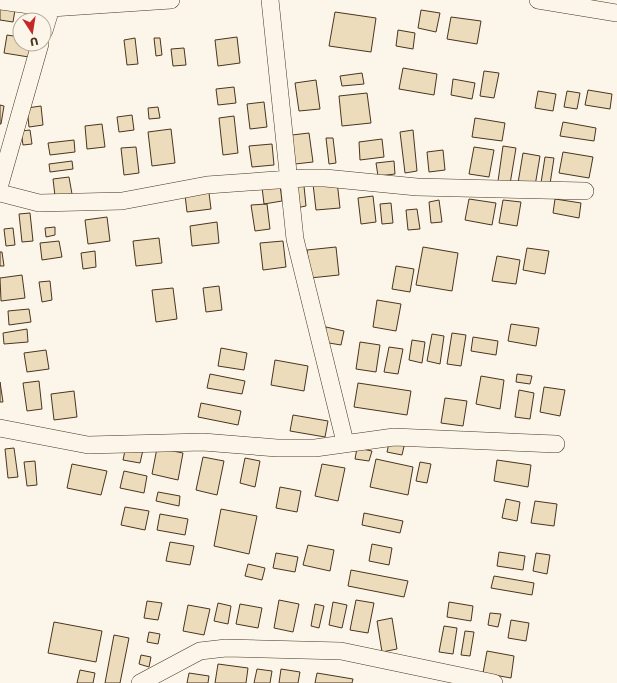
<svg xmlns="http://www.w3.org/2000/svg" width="617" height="683" font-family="'Golos Text',sans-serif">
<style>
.building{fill:#ecdcbc;stroke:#4a3520}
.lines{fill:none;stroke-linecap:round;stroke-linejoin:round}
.street-casing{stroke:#4a3520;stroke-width:18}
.street{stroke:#fbf6e9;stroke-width:17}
</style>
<rect width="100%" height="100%" fill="#fbf6e9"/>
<path class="building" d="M0,7L15,10L13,22L0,20Z
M421,10L440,13L436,32L418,28Z
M335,12L376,18L371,52L329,46Z
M451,17L481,21L477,44L447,39Z
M398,30L415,33L413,49L396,46Z
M7,35L20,37V44H38L35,58L4,53Z
M237,37L240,63L218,66L215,40Z
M135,38L138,64L127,65L124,40Z
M154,38H160L162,55L156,56Z
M184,48L186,65L173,66L171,49Z
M403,68L437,74L434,95L399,89Z
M484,71L499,73L494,98L480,96Z
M362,73L364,84L342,86L340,76Z
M453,79L475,83L472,99L451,95Z
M316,80L320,109L299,111L295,83Z
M234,87L236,103L218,105L216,89Z
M588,90L612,94L610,109L585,105Z
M538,91L556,94L553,111L535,108Z
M567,91L580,93L577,109L564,107Z
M367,93L371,123L342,126L339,96Z
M264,102L267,127L250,129L247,104Z
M0,105L4,106L1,124H0Z
M41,106L43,125L29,127L27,108Z
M158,107L160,118L149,119L148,108Z
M132,115L134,130L119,132L117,117Z
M234,116L238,153L223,155L219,118Z
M475,118L505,123L502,141L472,137Z
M563,122L596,128L594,141L560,136Z
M102,124L105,147L87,149L85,126Z
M171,129L175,163L152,166L148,132Z
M30,130L32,144L23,145L21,131Z
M413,130L417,171L405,173L400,132Z
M309,133L313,162L295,164L292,135Z
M326,138H333L336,163L329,164Z
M382,139L384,157L360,160L359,142Z
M74,140L75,152L50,155L48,143Z
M272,144L274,165L252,167L249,146Z
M503,146L516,148L510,184L498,181Z
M136,147L139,173L124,175L121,148Z
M474,147L494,150L489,177L469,174Z
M443,150L445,170L429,172L427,152Z
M563,152L593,157L589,178L559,173Z
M523,153L540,156L535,186L518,183Z
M545,157L554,158L550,184L541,183Z
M72,161L73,169L50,172L49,164Z
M394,161L395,174L378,176L376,163Z
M69,177L72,194L55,196L53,179Z
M337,181L340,208L316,210L313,184Z
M280,185L282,201L264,204L262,187Z
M304,186L306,206L296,208L293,187Z
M209,193L211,209L187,212L185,195Z
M373,196L376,222L361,224L358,198Z
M469,199L496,203L492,225L465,220Z
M555,199L581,203L579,218L553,213Z
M439,200L442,222L431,223L429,202Z
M503,200L521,202L517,226L499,223Z
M391,203L393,223L382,224L380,204Z
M267,204L270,229L255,231L251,205Z
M417,209L420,229L408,230L406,210Z
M30,213L33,241L22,242L19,214Z
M107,217L110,241L88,244L85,220Z
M217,222L219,243L192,246L190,226Z
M55,227V235L46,237L45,228Z
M13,228L15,245L6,246L4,229Z
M159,238L162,263L136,266L133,241Z
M59,241L62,257L42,260L40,243Z
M283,241L286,267L263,270L260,243Z
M336,247L339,275L310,278L307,250Z
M423,247L458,253L452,291L416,285Z
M527,248L549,251L545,274L523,270Z
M95,251L96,267L83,269L81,253Z
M0,252H2L4,266H0Z
M497,256L520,260L516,284L492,281Z
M396,266L414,269L410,292L392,289Z
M22,275L25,298L1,301L0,278Z
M50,281L52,300L42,302L39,282Z
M219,286L222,310L206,312L203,288Z
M173,288L177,319L156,322L152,290Z
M377,300L401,304L396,331L373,327Z
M29,309L31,322L9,325L8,311Z
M511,324L539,328L536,346L508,341Z
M326,327L344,331L341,345L323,342Z
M27,329L28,342L4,344L3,333Z
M452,333L466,335L461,366L447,364Z
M432,334L444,336L440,364L427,361Z
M473,337L498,341L496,355L471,351Z
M412,340L425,342L422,363L409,360Z
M360,342L380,345L376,372L356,369Z
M389,347L403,349L398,374L384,372Z
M221,348L247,353L244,370L218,366Z
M46,350L49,369L27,372L24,353Z
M275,360L308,366L304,391L271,385Z
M210,374L245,381L242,394L207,388Z
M517,374L532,376L530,384L516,382Z
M481,376L504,380L500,409L476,404Z
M39,381L42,409L27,411L23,383Z
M0,382L3,402H0Z
M358,383L411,391L407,415L354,407Z
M544,387L565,390L560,416L540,412Z
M519,390L534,393L530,419L515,417Z
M74,391L77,417L54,420L51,394Z
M445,398L467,401L463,426L441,423Z
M201,403L241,411L238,425L198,417Z
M293,415L328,421L325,437L290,431Z
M390,439L405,442L402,455L387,452Z
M126,446L143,450L140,463L123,460Z
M14,448L18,477L8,478L5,449Z
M157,448L183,453L178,480L152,474Z
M357,448L372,451L369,461L355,459Z
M203,457L224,461L217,495L196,490Z
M245,458L260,461L255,487L240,483Z
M376,459L413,467L408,495L370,487Z
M497,460L531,465L528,487L494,481Z
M35,461L37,485L27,486L24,462Z
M420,462L431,464L427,483L416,481Z
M72,464L107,471L101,495L67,488Z
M322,464L345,468L338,501L315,496Z
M124,471L147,476L144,493L120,488Z
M280,487L301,491L297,512L276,508Z
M158,492L180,496L179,506L156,501Z
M506,499L520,502L517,521L502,518Z
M535,501L557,504L554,526L531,523Z
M125,507L149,511L145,530L121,525Z
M221,509L257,516L249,554L214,546Z
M364,513L403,521L400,533L362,525Z
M160,514L188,519L185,535L157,530Z
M170,542L194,546L190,565L166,561Z
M372,544L392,548L389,565L369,561Z
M308,545L334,550L330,571L303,565Z
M499,552L525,556L523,570L497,566Z
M276,553L298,557L295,572L273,568Z
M536,553L550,555L547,574L533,571Z
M248,564L265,568L262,580L245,576Z
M351,570L408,581L404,597L348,586Z
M494,576L534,583L532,595L491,588Z
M279,600L299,604L293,632L274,628Z
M356,600L374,603L368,633L350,630Z
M147,601L162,603L158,620L144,618Z
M333,602L347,605L342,628L329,625Z
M449,602L473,606L471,621L447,617Z
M218,603L231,606L228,624L214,621Z
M240,604L262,608L258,628L236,624Z
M315,604L324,606L319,628L311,626Z
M188,605L210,609L204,635L183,631Z
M490,613L501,614L498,627L488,625Z
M392,618L397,649L382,652L377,621Z
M511,620L529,623L526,641L508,638Z
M54,622L102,631L96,662L48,653Z
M444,626L457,628L453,654L439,652Z
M465,631L474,632L470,656L461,655Z
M149,632L160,634L158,644L147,642Z
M114,635L129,638L120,683H105Z
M487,651L514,656L511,678L483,673Z
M141,655L151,657L149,667L139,664Z
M218,664L248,668L246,683H215Z
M257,669L272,671L270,683H254Z
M281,669L300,672L298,683H279Z
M80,670L95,673L93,683H77Z
M189,673L209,676L208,683H187Z
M317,673L353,679L352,683H315Z"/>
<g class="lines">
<defs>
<path id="street" d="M270,0L295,239L345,442
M538,0L617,13
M0,1L51,8L171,0
M44,31L51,8
M0,184L40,44
M0,193L39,203L122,201L207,185L305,178H325L417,187L585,191
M0,428L88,445L203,442L277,448H315L394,437L556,444
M140,683L200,651L226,648L341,651L494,683"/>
</defs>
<use href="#street" class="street-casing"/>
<use href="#street" class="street"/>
</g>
<g transform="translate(32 32) rotate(168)"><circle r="19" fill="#fbf6e9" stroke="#b4a999"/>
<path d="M0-3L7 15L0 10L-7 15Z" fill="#c62828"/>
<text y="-6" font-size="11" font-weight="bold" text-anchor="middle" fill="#4a3520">U</text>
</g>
</svg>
